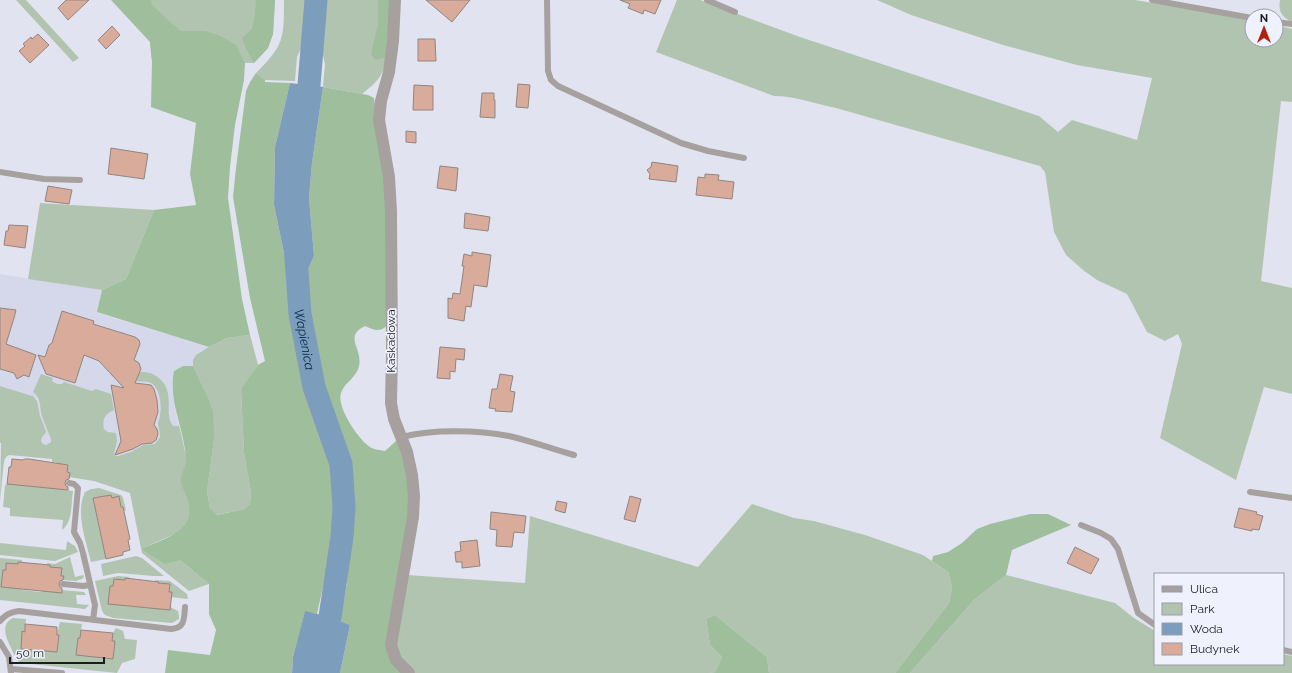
<svg xmlns="http://www.w3.org/2000/svg" width="1292" height="673" font-family="Raleway,sans-serif">
<style>
.built{fill:#d5d8eb}
.green{fill:#b1c4af}
.forest{fill:#9fbe9c}
.water{fill:#7d9dbc}
.lines{fill:none;stroke-linecap:round;stroke-linejoin:round}
.river{stroke:#7d9dbc;stroke-width:23}
.building{fill:#d8ab9b;stroke:#918581}
.service{stroke:#a6a09e;stroke-width:6}
.minor{stroke:#a6a09e;stroke-width:12}
.labels{text-anchor:middle;stroke-width:3.5;stroke-linejoin:round;paint-order:stroke}
.street-label{font-size:12px;fill:#1b1c20;stroke:#eff1fd}
.water-label{font-size:13px;font-style:italic;fill:#052d4b;stroke:#eff1fd}
</style>
<rect width="100%" height="100%" fill="#e1e4f0"/>
<path class="built" d="M0,274L102,290L98,313L209,347L250,335L258,365L172,383L176,414L184,444L141,549L130,493L107,485L41,453L0,443Z"/>
<path class="green" d="M16,0H26L79,58L73,62Z
M145,0H275L273,34L268,48L254,63L152,61Z
M284,0H309L306,37L297,57L295,81L265,80L256,73C284,45 284,39 284,0Z
M322,0H378V23L376,36L387,57C382,78 378,81 362,94L323,87L325,64L319,38Z
M677,0H700L800,37L1039,116L1058,132L1072,120L1137,140L1152,78L1077,65L1003,45L911,15L877,0H1135L1252,20V40H1276V25L1292,29V102L1281,101L1261,281L1292,288V394L1264,387L1236,480L1160,438L1182,344L1178,334L1165,341L1147,332L1127,294L1097,280L1083,270L1066,255L1054,232L1045,172L1040,166L836,108C816,104 795,96 774,96L656,52Z
M1280,0H1292V22C1282,17 1278,12 1280,0Z
M40,203L154,210L126,279L102,290L28,279Z
M250,335L258,365L241,390L244,453L251,493L250,504L244,509L216,515L210,508L207,491L214,440L207,395L193,366V360L196,355L209,347L227,338Z
M140,372C148,372 154,373 160,379C176,394 163,414 173,426H179L187,460L181,481L190,505V518L181,531L141,549L180,560L209,584L189,591L142,553L130,493L94,481L69,477V473L67,472L56,464V462H52V459L9,455L6,457L4,461L0,501L1,443H0V386L32,396V395L37,401L40,416L46,431L45,434L42,437L41,441L43,444L46,445L51,442V439C48,432 45,424 42,416C39,407 42,398 33,392L41,374L53,378L52,381L57,384H62L64,382L92,391L96,389L111,394L114,410C105,414 102,419 104,429L108,432L116,433L117,441L114,454L115,456H118L131,452L143,445L155,444L160,437C160,432 159,428 158,424C158,421 160,418 160,415C162,406 160,388 151,383C145,380 139,383 133,380Z
M7,484L47,488H58V489L73,491C71,503 73,522 62,530L63,520L10,516V508L3,507L5,485Z
M99,488L121,495L123,498L126,510L124,511L123,507H121L119,496L112,498L111,495L93,498L106,559L91,562C86,541 75,512 85,492L91,489Z
M752,504L794,518L814,521L865,535L923,555L948,572L952,587L949,603L895,673H769L767,657L715,615L706,619L710,645L722,657L715,672L709,673H415C409,670 401,666 399,659C391,638 403,597 407,575L525,583L530,516L698,567Z
M67,541L75,546L78,552L55,561L0,555V543L66,550Z
M136,556L142,558L164,576H154L118,573L103,576L101,564Z
M70,557L75,577L83,575L84,577L82,579L76,581L63,580L64,576H61L50,567V565H47V563L55,564Z
M0,558L22,560V562H18V564L6,563V570H3L1,587L10,588L11,587L21,588L22,590L41,592L42,590L62,593V590L84,592L86,595H76L77,604L89,605L85,609L0,600Z
M1006,575L1115,603L1134,618L1155,631V664H1283V654L1292,656V673H910L974,600Z
M118,576L129,577V579L125,580L114,579L113,586H110L109,604L149,608H160V609L170,610V607L178,611L179,616V619L172,623L113,618L105,615L102,611L95,581Z
M155,580L170,581L187,594L188,599L171,597L172,592H169L158,583V582L155,581Z
M13,618L26,619L25,632H22L21,649L47,650V651L57,652L59,635H57L60,622L82,624L80,638H78L76,655L114,641H112L113,633L116,628L123,631L125,639L137,640L135,659L122,663L117,673L21,663C16,660 14,654 11,648C6,638 0,624 13,618Z"/>
<path class="forest" d="M111,0H151L152,5L168,20L181,31H205L218,35L236,45L245,63L244,80L235,125L230,167L228,198L242,299L250,335L227,338L209,347L97,312L102,290L126,279L154,210L196,205L190,174L196,123L151,107L152,61L150,42Z
M256,0H275L273,34L268,48L254,63L247,51L242,38L252,29L255,15Z
M378,0H392L387,57L375,60L371,54L378,23Z
M256,73L265,80V82L290,83L275,147L274,205L285,258L294,275V315L307,389L335,470L334,536L317,614L305,612L293,657L292,673H165L168,650L210,655L216,630L209,614V584L180,560L165,564L141,549C160,540 195,532 189,505C188,497 182,489 181,482C180,474 187,466 186,458C184,428 168,401 174,371L183,366H193L207,395L213,412L214,440L207,491L210,508L217,515L244,509L250,504L251,493L244,453L241,389L258,365L265,361L250,298L233,197L236,168L246,91L250,82Z
M323,87L368,95L374,98L375,105L385,178L388,325C379,333 374,330 365,326C343,337 363,348 359,366C357,377 344,383 341,393C336,407 359,440 370,447C374,450 381,450 385,451L396,441L401,442L411,493L389,636L403,673H340L350,625L340,621L347,583L350,507L346,463L322,386L308,313L305,276L314,256L309,198L312,163Z
M1030,514H1048L1071,525L1012,550L1006,575L974,600L910,673H895L949,603L952,587L948,572L932,561L933,556L948,552L962,543L977,529L990,524Z
M715,615L767,657L769,673H709L715,672L722,657L710,645L706,619Z"/>
<path class="water" d="M290,83L323,87L312,163L309,198L314,256L305,276L294,275L285,258L274,205L275,147Z
M305,611L330,617L350,625L340,673H292L293,657Z"/>
<g class="lines">
<g class="river">
<path d="M302,115L309,85L316,0"/>
<path id="s1" d="M295,244L300,314L314,387L341,464L344,507L342,537L330,617L313,673"/>
</g>
</g>
<path class="building" d="M66,0H89L68,20L58,8Z
M426,0H470L452,22Z
M620,0H661L655,14L644,10L643,14L628,8L630,4Z
M112,26L120,35L106,49L98,40Z
M38,34L49,45L30,63L19,51L25,46L23,44L31,37L32,39Z
M418,39H435L436,61H418Z
M518,84L530,85L528,108L516,107Z
M414,85L433,86V110H413Z
M482,93H494V100H495V118L480,117Z
M406,131L416,132V143L406,142Z
M111,148L148,154L144,179L108,174Z
M652,162L678,166L676,182L649,179L650,174L647,170L651,167Z
M440,166L458,168L456,191L437,188Z
M705,174L719,175L718,180L734,182L732,199L696,195L698,177L705,178Z
M48,186L72,190L69,204L45,201Z
M465,213L490,217L488,231L464,228Z
M9,225L28,226L25,248L4,245L6,231H8Z
M472,252L491,255L487,287L474,285L471,307L466,306L464,321L448,318V298L452,299L453,293L460,294L464,266H462L464,254L472,256Z
M0,308L16,310L14,318L6,344L36,355L29,377L24,375L17,379L14,373L0,369Z
M62,311L94,321L93,324L135,337L139,340L140,344L134,360L139,363L141,369L135,383L151,385L154,389L157,400L158,412L154,425L157,429L158,434L156,440L152,443L142,444L133,449L115,455L121,441L111,385L124,388L99,361L84,355L75,383L46,374L38,355L45,357L49,345L52,343Z
M440,347L465,349L464,360L456,359L455,372L450,371V379L437,378Z
M500,374L513,376L510,391L515,392L512,412L495,411L496,409L489,408L492,389H497Z
M12,459L23,460L24,459H29L68,465L67,472L70,473L69,479L66,480L65,483L66,486L68,487V490L7,484L9,467H11Z
M111,495L112,498L119,496L121,507H123L130,539L128,540L130,550L123,552V555L106,559L93,498Z
M630,496L641,499L635,522L624,519Z
M557,501L567,503L565,513L555,510Z
M1239,508L1257,512L1256,514L1263,516L1259,530L1252,529V531L1234,527Z
M491,512L526,516L524,533L514,532L512,547L496,546L497,530L490,529Z
M477,540L480,566L462,568V562H456L455,552L461,551L460,542Z
M1075,547L1099,559L1091,574L1067,563Z
M18,562L50,565V567L62,568L61,576H64L63,580L60,581L59,584L60,587L62,588V593L1,587L3,570H6V563L18,564Z
M125,578L159,582L158,583L170,584L169,592H172L170,610L108,604L110,586H113L114,579L125,580Z
M25,624L57,627V635H59L57,652L21,649L22,631L25,632Z
M81,630L113,633L112,641H115L113,659L76,655L78,638H80Z"/>
<g class="lines">
<path class="service" d="M547,0L548,71L551,80L558,86L681,143L708,151L744,158
M707,0L735,12
M1152,0L1252,18
M1276,22L1292,24
M0,172L44,179L80,180
M402,437C432,429 479,430 509,436C531,441 552,449 574,455
M69,483L74,484L78,488L74,532L80,543L83,553L95,605L93,620
M1250,492L1292,498
M1081,525L1101,533L1111,539L1118,549L1138,613L1155,625
M63,584L83,586L90,585
M0,621C6,614 11,612 19,611L171,629C185,628 184,619 185,607
M0,642L9,657L11,673
M1283,650L1292,652
M11,669L62,673"/>
<path class="minor" d="M395,0L393,41L389,72L381,101L379,120L389,177L391,211L392,353L391,403L394,419L407,452L412,475L414,496L413,517L391,645L396,660L409,673"/>
</g>
<g class="labels">
<g class="street-label">
<text transform="translate(391 341) rotate(-90)" y="4">Kaskadowa</text>
</g>
<g class="water-label">
<text dy="5" stroke="none"><textPath href="#s1" startOffset="96">Wapienica</textPath></text>
</g>
</g>
<rect x="1154" y="573" width="130" height="92" fill="#eff1fd" stroke="#9a9ca5"/>
<rect x="1162" y="586" width="20" height="6" fill="#a6a09e" stroke="#9a9ca5"/>
<text x="1190" y="593" font-size="12" fill="#1b1c20">Ulica</text>
<rect x="1162" y="603" width="20" height="12" fill="#b1c4af" stroke="#9a9ca5"/>
<text x="1190" y="613" font-size="12" fill="#1b1c20">Park</text>
<rect x="1162" y="623" width="20" height="12" fill="#7d9dbc" stroke="#9a9ca5"/>
<text x="1190" y="633" font-size="12" fill="#1b1c20">Woda</text>
<rect x="1162" y="643" width="20" height="12" fill="#d8ab9b" stroke="#9a9ca5"/>
<text x="1190" y="653" font-size="12" fill="#1b1c20">Budynek</text>
<g transform="translate(1264 28)"><circle r="19" fill="#eff1fd" stroke="#9a9ca5"/>
<path d="M0-3L7 15L0 10L-7 15Z" fill="#b12311"/>
<text y="-6" font-size="11" font-weight="bold" text-anchor="middle" fill="#1b1c20">N</text>
</g>
<path d="M10 657v6h94v-6" fill="none" stroke="#1b1c20" stroke-width="2"/>
<text x="16" y="657" font-size="12" fill="#1b1c20" stroke="#eff1fd" stroke-width="3" paint-order="stroke">50 m</text>
</svg>
